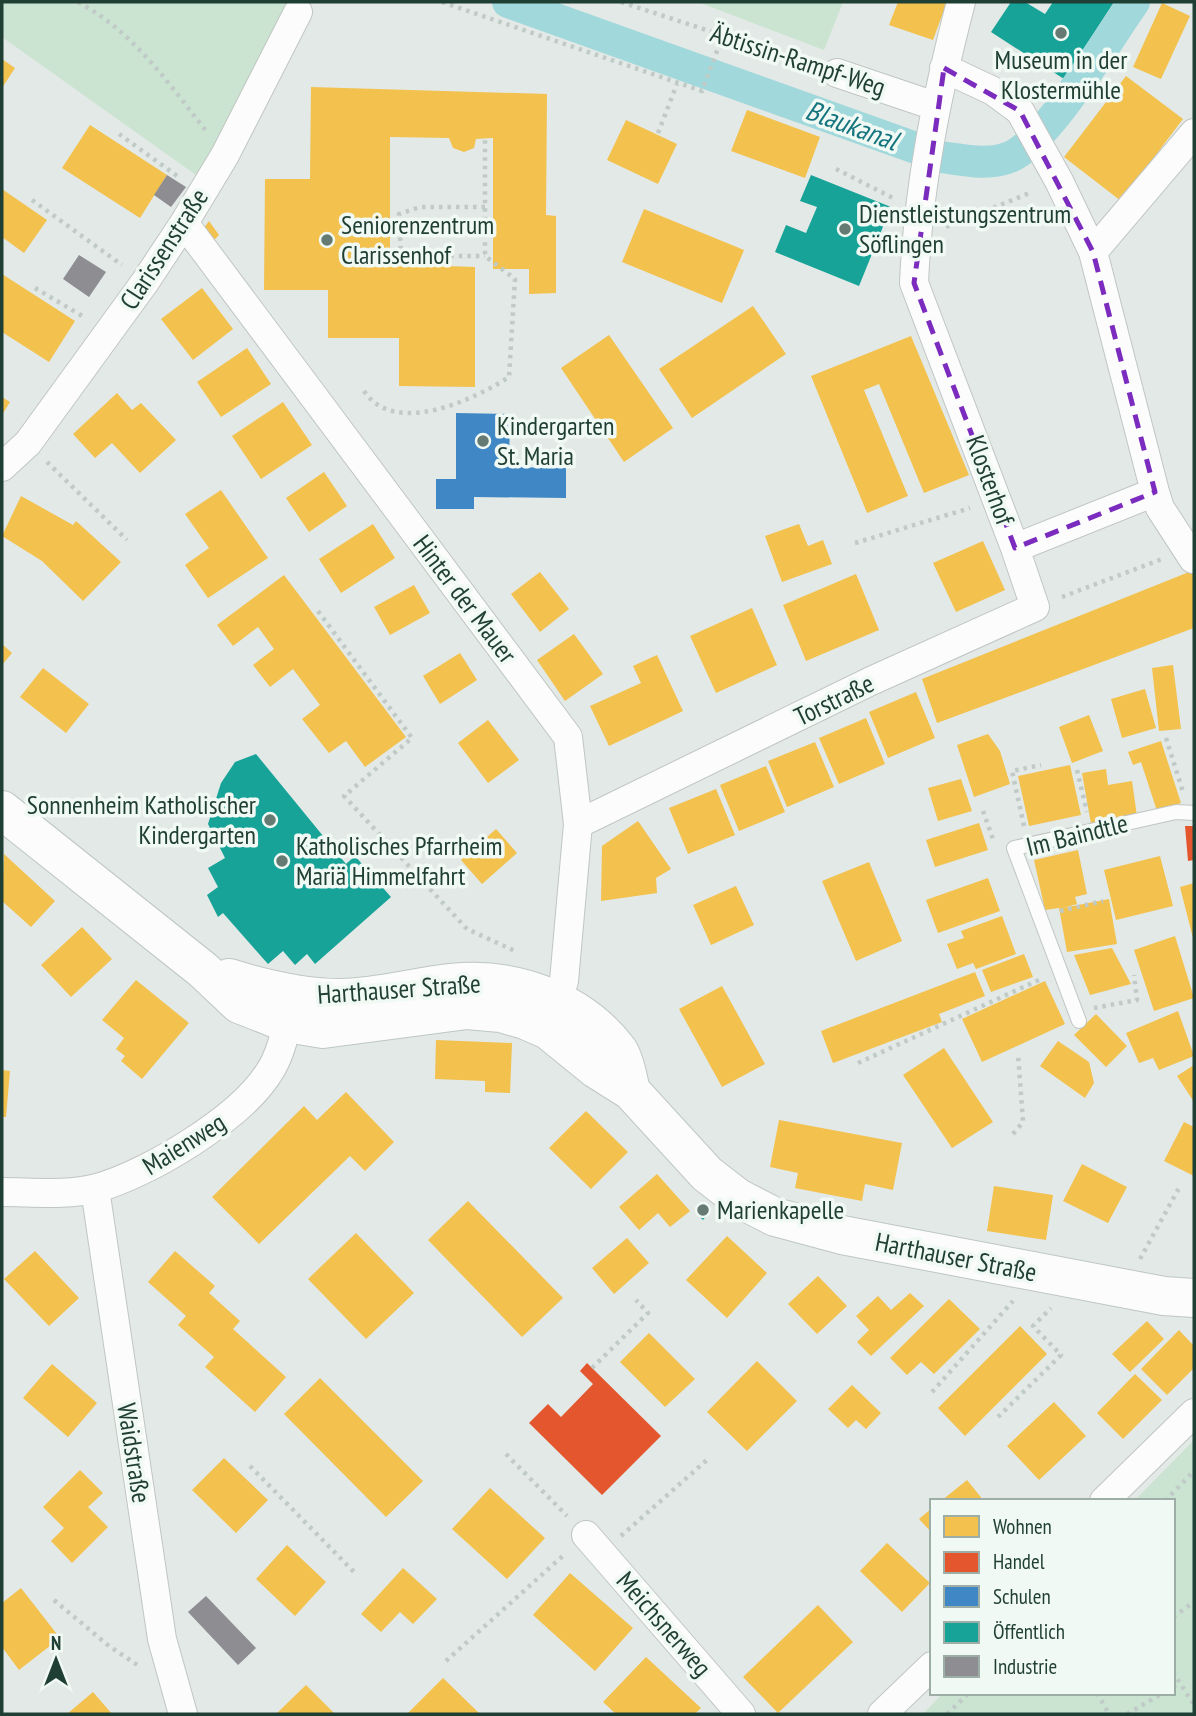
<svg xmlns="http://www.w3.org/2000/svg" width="1196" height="1716" font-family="'PT Sans Narrow',sans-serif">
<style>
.green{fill:#cbe4d1}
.homes{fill:#f2c14e}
.shops{fill:#e4572e}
.schools{fill:#3f88c5}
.public{fill:#17a398}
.industry{fill:#8d8d92}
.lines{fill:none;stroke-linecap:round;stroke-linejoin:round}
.canal{stroke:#a0d8db;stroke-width:32}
.lane-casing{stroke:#c0c6c3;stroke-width:16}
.street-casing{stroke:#c0c6c3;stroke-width:30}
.secondary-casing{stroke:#bfc7c3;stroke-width:40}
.path{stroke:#c0cac6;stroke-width:4.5;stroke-dasharray:3.5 5;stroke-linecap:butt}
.lane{stroke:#fbfcfb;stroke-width:14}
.street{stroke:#fbfcfb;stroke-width:28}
.secondary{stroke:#fbfcfb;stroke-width:38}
.marked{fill:none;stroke:#7b2cbf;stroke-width:5;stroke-dasharray:14 9;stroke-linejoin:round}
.poi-dot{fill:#647a72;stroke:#f1f9f4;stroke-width:2.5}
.labels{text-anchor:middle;stroke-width:7;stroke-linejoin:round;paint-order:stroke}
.street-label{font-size:26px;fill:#1f3e34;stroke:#f1f9f4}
.poi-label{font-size:26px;fill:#1f3e34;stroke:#f1f9f4;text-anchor:start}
.water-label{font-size:28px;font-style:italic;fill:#15757f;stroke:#f1f9f4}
</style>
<rect width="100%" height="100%" fill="#e3e9e6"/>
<path class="green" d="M2,2H289L203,180L2,37Z
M698,2H843L824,50Z
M1194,1440V1714H923L943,1693H1173V1501H1134Z"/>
<path class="homes" d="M898,2H947L933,40L889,25Z
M1162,3L1190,16L1161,79L1133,67Z
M2,59L15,68L2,88Z
M1126,76L1183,119L1121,201L1064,157Z
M311,87L547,94L546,215L556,216V293L529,294V269H493V138L476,139L474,148L464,152L453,148L449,138L390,137V264L475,267V387L399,386V338H328V290H264L265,179H310Z
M747,110L820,137L805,178L731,151Z
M626,120L677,144L658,184L607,160Z
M90,125L167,175L140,218L62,168Z
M2,189L47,220L24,253L2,237Z
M644,209L744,250L722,303L622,262Z
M209,221L219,235L213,241L204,228Z
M2,274L75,321L49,362L2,332Z
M202,288L233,329L193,360L161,319Z
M753,306L786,354L692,418L659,369Z
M609,335L673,428L624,462L561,368Z
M911,336L969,475L924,493L879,384L864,390L908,496L867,513L811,376Z
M247,348L271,384L221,417L197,382Z
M117,393L132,410L141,403L176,440L140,473L112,443L95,458L73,434Z
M2,397L10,402L2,415Z
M283,402L312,445L261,479L232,436Z
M324,472L347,506L309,532L286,498Z
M221,490L268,558L208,598L185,565L209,548L185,514Z
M21,496L73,525L76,521L121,562L83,601L42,561L2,536Z
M373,524L395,558L341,593L319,559Z
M799,524L808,546L823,540L832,564L782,582L765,536Z
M983,541L1005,590L956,612L933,563Z
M1194,570V628L937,723L922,679Z
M540,572L569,609L540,632L511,594Z
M856,574L879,630L806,661L783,605Z
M284,575L406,737L365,767L346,741L329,753L302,719L320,705L293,669L270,687L253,665L274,649L258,627L233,646L217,625Z
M414,585L430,613L390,635L374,607Z
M752,608L777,665L716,693L690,636Z
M574,634L603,674L565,701L537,660Z
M2,644L12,653L2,665Z
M460,653L477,680L440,704L423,676Z
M657,655L683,711L609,746L590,706L641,683L633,666Z
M1173,665L1181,729L1159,731L1152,668Z
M43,668L89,704L66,733L20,697Z
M1145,689L1156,728L1122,738L1111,699Z
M916,692L935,738L888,758L869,712Z
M1089,715L1103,751L1072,763L1059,727Z
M866,718L885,764L839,784L819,738Z
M488,720L519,760L488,783L458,743Z
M988,734L1000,751L1010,784L974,797L957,745Z
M1161,741L1181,803L1157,811L1141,762L1133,765L1128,752Z
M815,742L834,787L787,807L768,761Z
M1070,765L1081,815L1029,826L1018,776Z
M766,766L785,812L739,831L720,785Z
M1106,769L1108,785L1132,781L1137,816L1091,824L1082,773Z
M961,779L972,811L938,821L928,788Z
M716,789L735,835L688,854L669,808Z
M638,821L671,869L656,878L657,893L601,901L602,846Z
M979,823L988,850L935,867L926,840Z
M496,829L517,853L482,884L461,860Z
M1078,850L1087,894L1075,897L1077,904L1063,908L1109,899L1117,944L1067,952L1059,908L1045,910L1034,860Z
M4,854L55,901L31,927L2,901Z
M1160,856L1173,906L1116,920L1104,870Z
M869,862L902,941L856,961L822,881Z
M988,878L1000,911L938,933L926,900Z
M1194,883V938H1193L1180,887Z
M736,886L754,925L711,945L693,905Z
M1002,916L1016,954L976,969L973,963L957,969L947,944L964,938L961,931Z
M82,927L112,959L71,997L41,965Z
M1175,936L1194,998L1154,1011L1134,950Z
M1112,948L1131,984L1090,995L1074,955Z
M1024,954L1033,977L991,992L982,970Z
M975,972L985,996L939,1014L942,1022L833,1063L821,1031Z
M136,980L189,1023L142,1079L121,1061L125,1056L116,1049L124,1038L102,1020Z
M1045,981L1065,1024L982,1062L962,1019Z
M722,986L765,1064L722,1087L679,1009Z
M1178,1011L1194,1056L1159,1070L1153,1058L1139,1063L1126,1033Z
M1096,1014L1127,1046L1106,1067L1074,1035Z
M436,1040L512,1043L510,1093L485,1092V1081L435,1079Z
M1058,1041L1089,1062L1094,1083L1085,1098L1040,1066Z
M944,1048L993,1122L952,1148L903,1075Z
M1194,1065V1102L1177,1076Z
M2,1070L10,1071L6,1117H2Z
M346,1092L394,1142L365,1171L350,1156L259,1244L212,1197L304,1106L317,1120Z
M586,1111L628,1152L591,1189L549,1148Z
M779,1120L902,1143L893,1190L865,1184L862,1201L795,1188L798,1173L770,1167Z
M1184,1122L1194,1127V1176L1164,1161Z
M1082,1164L1127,1187L1108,1223L1063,1201Z
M657,1174L690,1211L670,1227L658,1213L639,1230L619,1207Z
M994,1186L1053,1195L1046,1240L987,1231Z
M468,1201L563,1298L522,1337L428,1240Z
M356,1233L414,1293L366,1339L308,1279Z
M727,1236L767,1273L727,1318L686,1280Z
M627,1238L649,1263L614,1294L592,1268Z
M35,1251L79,1298L49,1326L4,1279Z
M175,1251L215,1286L209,1293L240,1321L233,1329L286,1377L255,1412L205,1367L214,1357L178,1325L186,1316L148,1282Z
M818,1276L847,1306L817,1334L788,1304Z
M910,1293L924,1306L871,1356L857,1342L869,1330L856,1316L878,1296L891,1310Z
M949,1299L980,1329L934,1374L921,1362L907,1375L890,1358Z
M1147,1321L1164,1339L1130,1372L1112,1354Z
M1020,1326L1047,1354L965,1436L938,1408Z
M1179,1330L1194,1346V1368L1167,1395L1141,1369Z
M649,1333L695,1379L665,1407L620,1362Z
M757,1361L797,1401L747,1451L707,1412Z
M52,1364L97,1403L68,1437L23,1398Z
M1135,1374L1162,1400L1123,1439L1097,1413Z
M320,1378L423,1481L386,1517L284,1414Z
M852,1385L881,1413L866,1429L856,1420L848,1428L828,1409Z
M1054,1402L1086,1436L1039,1480L1007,1446Z
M224,1458L268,1500L236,1533L192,1490Z
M80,1470L103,1493L88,1507L108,1527L72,1563L51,1541L64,1528L43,1507Z
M967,1480L984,1501H941Z
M490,1488L545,1538L507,1579L452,1529Z
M932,1508V1533L919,1519Z
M887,1543L930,1583L902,1612L860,1571Z
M287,1545L326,1582L295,1616L256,1579Z
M403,1568L437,1599L413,1624L400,1612L381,1632L361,1614Z
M570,1573L633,1628L595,1671L533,1615Z
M21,1588L60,1638L19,1670L2,1647V1603Z
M818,1605L853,1642L778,1713L743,1677Z
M646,1657L701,1708L695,1714H616L603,1702Z
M443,1678L480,1714H407Z
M306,1685L335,1714H276Z
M93,1692L112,1714H67Z"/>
<path class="shops" d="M1185,826H1194V860L1188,861Z
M587,1363L661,1436L602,1495L529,1423L548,1404L561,1417L593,1384L580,1371Z"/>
<path class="schools" d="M456,413L510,414L509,467L566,468V498L474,497V509H436V479H456Z"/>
<path class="public" d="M1011,2H1025L1045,14L1053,2H1114L1064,79L991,32Z
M811,175L891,207L859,286L775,252L786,225L806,233L817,207L800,201Z
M256,754L346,864L355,856L391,897L315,964L307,954L295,965L283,951L268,964L223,913L218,917L207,895L218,887L208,868L225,858L208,824L221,783L235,762Z
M703,1206L709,1213L703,1220L696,1213Z"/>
<path class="industry" d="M167,175L186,187L171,207L154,195Z
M79,255L106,272L89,297L63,279Z
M206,1596L256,1648L238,1665L188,1612Z"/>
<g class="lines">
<path class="canal" d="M508,2L941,157C964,160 988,166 1010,157C1047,142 1109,37 1134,2"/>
<defs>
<path id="lane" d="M1079,1021L1014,848L1176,812L1194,813"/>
<path id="street" d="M944,68L993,91L1020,111L1059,181L1093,252L1155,492L1015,548L914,283C918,187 937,94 961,2
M837,73L935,106
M184,223L568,737L578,824L564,981L553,1018
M1093,252L1194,133
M2,467L28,443L145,282L184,223L225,155L298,12
M1155,492L1160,508L1193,559
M578,824L871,681L1035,607L1015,548
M95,1189L162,1639L183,1714
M2,1192C32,1192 68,1196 97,1188C148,1174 239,1119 268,1074C282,1054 286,1028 291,1004
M1104,1501L1194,1413
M586,1535L741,1714
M882,1714L932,1666"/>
<path id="secondary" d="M2,810L203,970L239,1004L287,1023L323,1029L467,1010L501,1013L525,1020L548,1030L596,1069L631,1091L707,1174L738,1198L775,1217L842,1235L1164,1296L1194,1298
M229,978C265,989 302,998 340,998C377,998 414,987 451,983C513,976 580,1000 618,1050C625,1060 628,1079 631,1091"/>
</defs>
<use href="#lane" class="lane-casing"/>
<use href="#street" class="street-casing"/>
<use href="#secondary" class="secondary-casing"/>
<path class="path" d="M78,2C134,32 168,83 207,132
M442,2L702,91L723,35
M621,2L813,65
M658,133L677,84
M119,134L180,178
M836,169L893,198
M32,200L122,265
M485,207H420L399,214L401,256H485
M946,227L1032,192
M35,288L84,317
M364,391C394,437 474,400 509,377L515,279L485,256V138
M47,462L127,540
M855,543L970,508
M1062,597L1162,559
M318,611L412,738L344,796L467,929L515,951
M1166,738L1183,792
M1077,770L1087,812
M983,811L994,842
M1024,826L1012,771L1041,765
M1060,911L1103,901
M1094,1008L1137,1000L1134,975
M858,1063L1041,979
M1013,1134L1023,1122L1018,1054
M1140,1259L1179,1188
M592,1368L648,1313L636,1300
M932,1392L1013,1301
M998,1417L1061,1355L1033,1326L1051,1308
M506,1454L567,1516
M250,1466L356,1574
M1165,1501L1194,1471
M621,1536L708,1459
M54,1600L109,1646L139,1666
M1173,1617L1194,1602
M446,1661L565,1554
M1173,1672L1194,1705
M1173,1687L1180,1683
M1097,1693L1109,1714
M947,1714L969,1693
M1127,1714L1163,1693"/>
<use href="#lane" class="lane"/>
<use href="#street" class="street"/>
<use href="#secondary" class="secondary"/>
</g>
<path class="marked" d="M944,68L1020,111L1093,252L1155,492L1015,548L914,283Z"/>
<g class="poi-dot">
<circle cx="1061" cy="33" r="7"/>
<circle cx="845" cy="229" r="7"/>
<circle cx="327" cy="240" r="7"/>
<circle cx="483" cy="441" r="7"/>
<circle cx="270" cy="820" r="7"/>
<circle cx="282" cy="861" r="7"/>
<circle cx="703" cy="1210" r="7"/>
</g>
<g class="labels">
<g class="street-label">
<text transform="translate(798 60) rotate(18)" y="9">Äbtissin-Rampf-Weg</text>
<text transform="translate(164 249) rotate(-57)" y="9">Clarissenstraße</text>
<text transform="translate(990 480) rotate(70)" y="9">Klosterhof</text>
<text transform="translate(465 599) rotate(53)" y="9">Hinter der Mauer</text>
<text transform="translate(834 700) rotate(-26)" y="9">Torstraße</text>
<text transform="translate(1077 835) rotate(-14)" y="9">Im Baindtle</text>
<text transform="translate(399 989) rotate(-4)" y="9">Harthauser Straße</text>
<text transform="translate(184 1144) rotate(-32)" y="9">Maienweg</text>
<text transform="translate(956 1257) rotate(11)" y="9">Harthauser Straße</text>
<text transform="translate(134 1453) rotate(81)" y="9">Waidstraße</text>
<text transform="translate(664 1624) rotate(49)" y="9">Meichsnerweg</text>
</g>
<g class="poi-label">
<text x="1061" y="69" text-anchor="middle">Museum in der<tspan x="1061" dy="30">Klostermühle</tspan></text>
<text x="859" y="223">Dienstleistungszentrum<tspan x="859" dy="30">Söflingen</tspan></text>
<text x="341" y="234">Seniorenzentrum<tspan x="341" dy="30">Clarissenhof</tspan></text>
<text x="497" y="435">Kindergarten<tspan x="497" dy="30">St. Maria</tspan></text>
<text x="256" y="814" text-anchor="end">Sonnenheim Katholischer<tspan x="256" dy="30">Kindergarten</tspan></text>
<text x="296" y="855">Katholisches Pfarrheim<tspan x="296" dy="30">Mariä Himmelfahrt</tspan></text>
<text x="717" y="1219">Marienkapelle</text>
</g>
<g class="water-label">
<text transform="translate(852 125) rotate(20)" y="10">Blaukanal</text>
</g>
</g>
<rect width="1196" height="1716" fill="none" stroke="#1f3e34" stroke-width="7"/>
<rect x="930" y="1499" width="245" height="196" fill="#f1f9f4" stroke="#9daea7" stroke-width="2"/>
<rect x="944" y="1516" width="35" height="21" fill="#f2c14e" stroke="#9daea7" stroke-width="2"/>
<text x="993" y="1534" font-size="21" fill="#1f3e34">Wohnen</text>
<rect x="944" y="1552" width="35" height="21" fill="#e4572e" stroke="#9daea7" stroke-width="2"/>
<text x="993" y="1569" font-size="21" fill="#1f3e34">Handel</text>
<rect x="944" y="1586" width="35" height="21" fill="#3f88c5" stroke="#9daea7" stroke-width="2"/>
<text x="993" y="1604" font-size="21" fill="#1f3e34">Schulen</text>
<rect x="944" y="1622" width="35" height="21" fill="#17a398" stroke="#9daea7" stroke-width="2"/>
<text x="993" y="1639" font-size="21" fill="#1f3e34">Öffentlich</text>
<rect x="944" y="1656" width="35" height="21" fill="#8d8d92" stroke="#9daea7" stroke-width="2"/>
<text x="993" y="1674" font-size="21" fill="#1f3e34">Industrie</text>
<g transform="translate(56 1660)" stroke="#f1f9f4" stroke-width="5" paint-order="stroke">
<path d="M0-5L12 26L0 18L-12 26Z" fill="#1f3e34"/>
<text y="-10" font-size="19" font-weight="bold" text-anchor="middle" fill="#1f3e34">N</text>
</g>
</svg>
